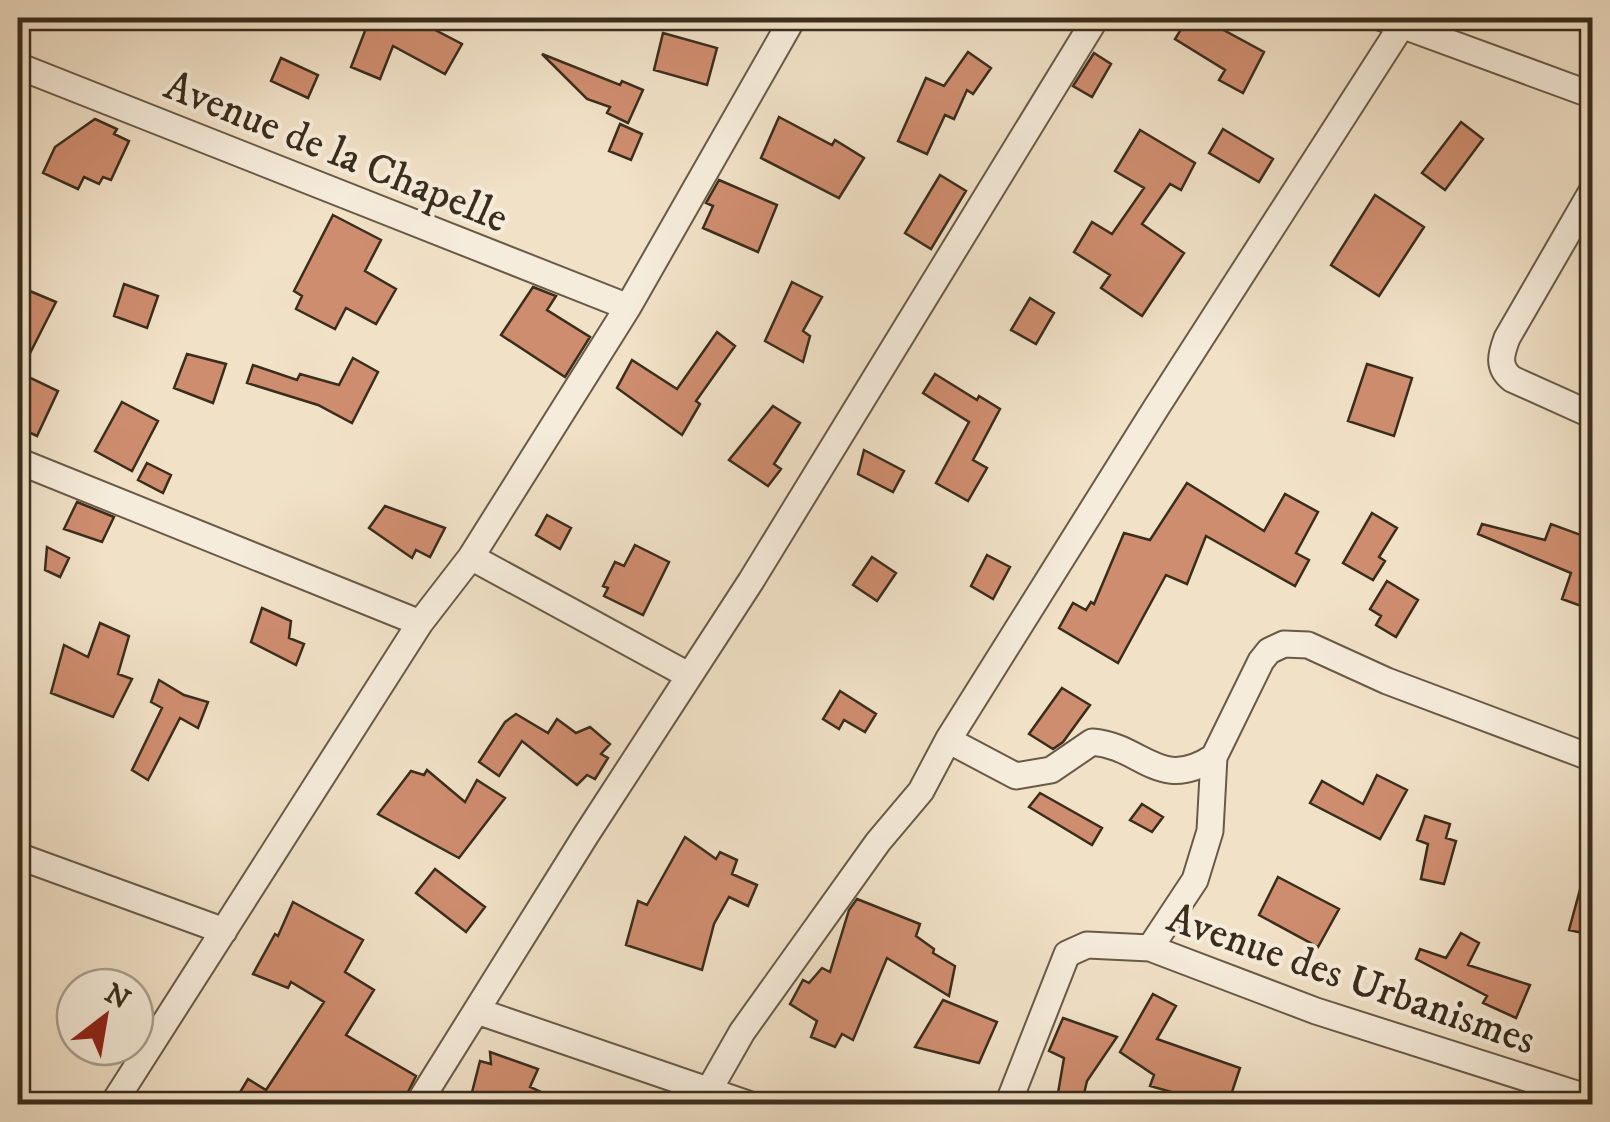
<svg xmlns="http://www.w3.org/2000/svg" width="1610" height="1122" font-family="'IM FELL DW Pica',serif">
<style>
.building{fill:#cf8d6f;stroke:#3a2d1c;stroke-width:2.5}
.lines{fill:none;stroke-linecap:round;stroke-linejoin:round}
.minor-casing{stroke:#685a47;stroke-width:29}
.minor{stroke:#f6ecdb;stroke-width:25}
.labels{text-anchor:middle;stroke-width:8;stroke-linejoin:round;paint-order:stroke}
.street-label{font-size:42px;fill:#3a2d1c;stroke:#f6ecdb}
</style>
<rect width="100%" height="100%" fill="#f1e1c7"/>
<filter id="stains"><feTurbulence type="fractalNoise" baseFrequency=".002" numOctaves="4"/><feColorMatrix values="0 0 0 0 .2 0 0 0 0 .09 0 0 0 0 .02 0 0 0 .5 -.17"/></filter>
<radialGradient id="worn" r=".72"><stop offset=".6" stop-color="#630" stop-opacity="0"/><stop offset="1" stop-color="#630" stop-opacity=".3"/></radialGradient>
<path class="building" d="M370,18H412L462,44L445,74L393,46L380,79L351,67Z
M1188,18H1226L1220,28L1264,52L1243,93L1219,80L1225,70L1175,39Z
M663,33L717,48L707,85L654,70Z
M968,52L991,68L973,94L967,90L954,119L945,115L927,154L898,141L926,78L944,86Z
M1094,53L1111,64L1092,97L1073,86Z
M542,54L620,85L622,81L643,90L628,123L607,113L610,107L587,99Z
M281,58L318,75L308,98L271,81Z
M779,117L832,145L835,140L864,158L839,198L761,158Z
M95,119L117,129L114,134L129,141L111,180L103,177L99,184L84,177L78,189L43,173L55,147Z
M1461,122L1483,139L1445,190L1422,173Z
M620,124L642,134L631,160L609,151Z
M1223,129L1273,159L1259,182L1209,153Z
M1140,130L1195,163L1181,190L1170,184L1142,224L1184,253L1142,316L1101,288L1110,275L1074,252L1092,222L1112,234L1144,188L1115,171Z
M940,175L966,191L931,249L905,233Z
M719,180L777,205L758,252L703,228L713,206L706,203Z
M1375,195L1424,227L1379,296L1331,265Z
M333,215L381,240L365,271L396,289L376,324L346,308L335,329L296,309L302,296L294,291Z
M792,282L822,297L803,331L810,336L803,362L765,341Z
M124,284L158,296L147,328L114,316Z
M18,286L56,302L20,373L58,391L37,436L18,427Z
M533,287L556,296L547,310L590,337L565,377L501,335Z
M1030,298L1054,313L1036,344L1011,330Z
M717,332L735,346L696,401L700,404L682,435L617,388L632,360L677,389Z
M187,354L226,364L213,403L174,388Z
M353,358L378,372L352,423L318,405L247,383L253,365L297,380L300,374L339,385Z
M1367,364L1412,378L1394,436L1348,421Z
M935,374L977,400L979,396L1000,409L973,460L987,468L968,501L936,483L969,422L923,393Z
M122,402L158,421L132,471L95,451Z
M773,406L800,423L774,464L781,469L768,486L729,460Z
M864,450L904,471L893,492L858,474Z
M147,463L171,475L163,493L138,480Z
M1187,483L1264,531L1285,494L1318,512L1296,553L1309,560L1295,586L1206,536L1187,584L1166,575L1118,663L1059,628L1073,603L1086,610L1091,602L1094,604L1124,533L1150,540Z
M77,502L114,517L102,542L64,529Z
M385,506L445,528L430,557L416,550L412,558L369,528Z
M1372,513L1397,528L1379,557L1385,561L1373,580L1343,563Z
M547,515L571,528L560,549L536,535Z
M1482,524L1545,540L1551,524L1592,539V610L1562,599L1571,573L1478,534Z
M635,545L669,562L643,615L604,596L608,588L603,586L615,562L624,566Z
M47,547L69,558L60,577L45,570Z
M987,555L1010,567L993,599L971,586Z
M872,557L896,573L877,601L853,585Z
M1387,581L1418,600L1396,637L1376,625L1381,616L1370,609Z
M262,608L291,621L289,638L304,644L296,665L251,642Z
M100,623L129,636L118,674L132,679L113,717L51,693L64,645L88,657Z
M159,680L184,695L208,702L198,728L180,718L148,780L132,770L162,708L151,702Z
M1062,688L1090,705L1063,742L1053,749L1029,734Z
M840,691L876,714L865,732L844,720L839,729L823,719Z
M516,714L548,733L557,719L576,733L590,727L610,744L601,754L608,758L595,779L587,775L577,785L522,741L499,776L479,762L505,722Z
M427,770L465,802L477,780L505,798L459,858L378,814L411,771L424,775Z
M1377,775L1407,790L1380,839L1310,803L1322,781L1363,804Z
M1040,793L1102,828L1092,845L1029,807Z
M1142,804L1163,817L1152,832L1130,820Z
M1425,816L1450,824L1446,838L1456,841L1444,884L1421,879L1428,844L1417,840Z
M685,837L716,859L720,852L737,860L732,874L757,885L748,906L729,897L714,924L702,970L626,945L638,901L647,905Z
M1587,864L1592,865V935L1569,930Z
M435,869L485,907L466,932L416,893Z
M1278,877L1339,909L1318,947L1259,915Z
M857,899L920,924L916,936L934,949L933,953L955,966L949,996L887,958L853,1040L842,1034L835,1047L811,1037L817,1021L790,1004L803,980L809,983L822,968L830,972L849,910Z
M293,902L363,940L345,972L374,990L346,1035L416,1076L402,1104H233L248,1079L266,1090L324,1002L291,982L288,988L253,974L275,934L278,936Z
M1461,933L1479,943L1468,965L1530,985L1516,1018L1483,1003L1487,996L1416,959L1420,949L1446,958Z
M1153,994L1176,1006L1157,1039L1240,1068L1228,1104H1214L1150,1086L1154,1075L1120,1052Z
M943,1000L997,1022L979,1063L915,1047Z
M1063,1018L1117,1037L1087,1081L1083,1098L1058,1093L1064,1058L1049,1051Z
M490,1052L538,1069L530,1087L567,1104H469L480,1061L491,1064Z"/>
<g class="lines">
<defs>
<path id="minor" d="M1382,18L1592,95
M18,66L628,307
M1592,191L1507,338C1501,354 1497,367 1512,379L1592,415
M18,461L420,623
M471,557L688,675
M948,740L1016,776L1051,770L1092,742C1143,746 1159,793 1214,757
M18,856L224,931
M1150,948L1195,880L1210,831L1214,757L1261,661L1269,651L1284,644L1308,645L1387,681L1592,758
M477,1011L748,1104
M709,1090L742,1032L878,842L921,791L948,740L1156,408L1402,25
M113,1104L420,623L471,557L628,307L793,18
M418,1104L586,835L751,581L1096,18
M1008,1104L1067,954L1087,945L1150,948L1316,1011L1592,1099"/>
</defs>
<use href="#minor" class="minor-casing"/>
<use href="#minor" class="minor"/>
</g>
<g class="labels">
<g class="street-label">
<text transform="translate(337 150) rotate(22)" y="15">Avenue de la Chapelle</text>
<text transform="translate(1352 977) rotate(19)" y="15">Avenue des Urbanismes</text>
</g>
</g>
<rect width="1610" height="1122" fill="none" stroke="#f1e1c7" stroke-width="60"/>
<rect x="20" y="20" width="1570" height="1082" fill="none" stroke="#3a2d1c" stroke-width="5"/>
<rect x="30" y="30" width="1550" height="1062" fill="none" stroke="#3a2d1c" stroke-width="2.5"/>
<g transform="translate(105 1017) rotate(31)"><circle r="48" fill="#f6ecdb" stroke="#aba08f" stroke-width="2.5"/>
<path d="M0-8L18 38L0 25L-18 38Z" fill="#8f2418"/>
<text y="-15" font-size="28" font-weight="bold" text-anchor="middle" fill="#3a2d1c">N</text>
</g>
<rect width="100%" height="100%" filter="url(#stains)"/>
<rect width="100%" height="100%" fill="url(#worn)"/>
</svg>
